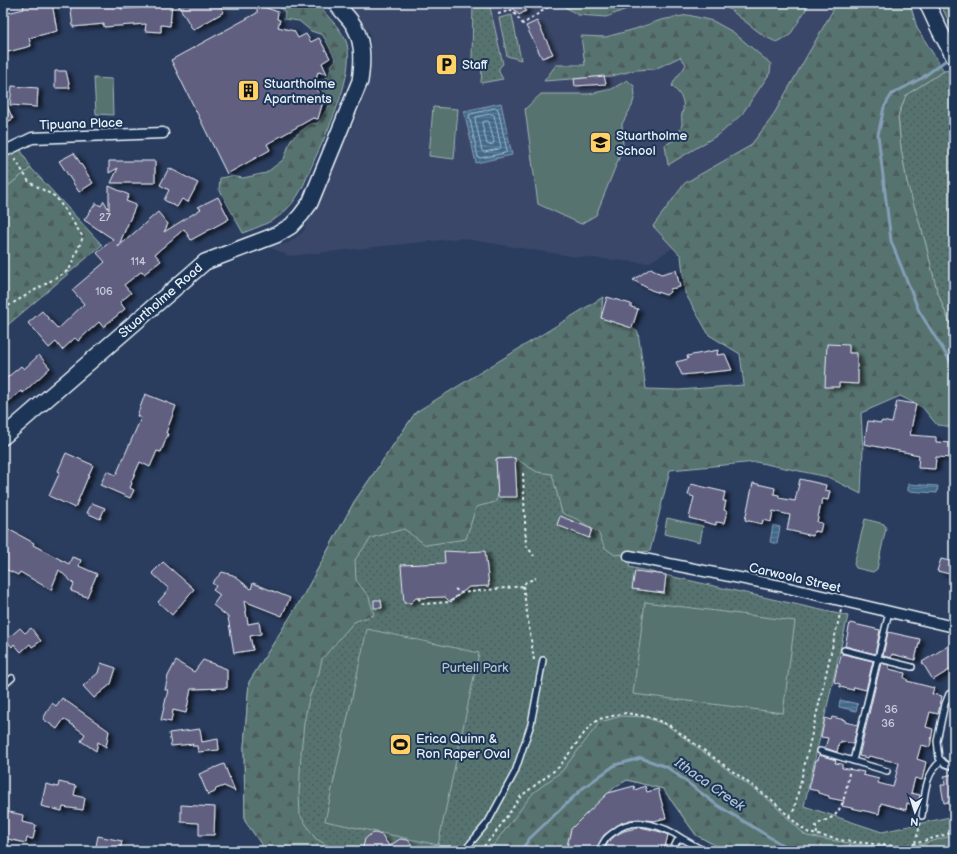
<svg xmlns="http://www.w3.org/2000/svg" width="957" height="854" font-family="'Balsamiq Sans',sans-serif">
<style>
.built{fill:#3b4769}
.grass{fill:url(#grass-dots);stroke:#9fb2b4}
.forest{fill:url(#forest-firs);stroke:#9fb2b4}
.pitch{fill:#567370;stroke:#9fb2b4}
.water{fill:url(#water-rules);stroke:#849fb6}
.lines{fill:none;stroke-linecap:round;stroke-linejoin:round}
.shore{stroke:#a6bbcc;stroke-width:1}
.stream{stroke:#849fb6;stroke-width:3}
.building{fill:#615f80;stroke:#e8f1f8;filter:url(#shadow)}
.service-casing{stroke:#e8f1f8;stroke-width:8}
.minor-casing{stroke:#e8f1f8;stroke-width:13}
.secondary-casing{stroke:#e8f1f8;stroke-width:18}
.path{stroke:#e8f1f8;stroke-width:2;stroke-dasharray:3 3;stroke-linecap:butt}
.service{stroke:#1d3557;stroke-width:5}
.minor{stroke:#1d3557;stroke-width:10}
.secondary{stroke:#1d3557;stroke-width:15}
.labels{text-anchor:middle;stroke-width:4;stroke-linejoin:round;paint-order:stroke}
.number-label{font-size:11px;fill:#c6ccda}
.poi-label{font-size:13px;fill:#e8f1f8;stroke:#1d3557;text-anchor:start}
.street-label{font-size:13px;fill:#e8f1f8;stroke:#1d3557}
.park-label{font-size:13px;fill:#b5c5c8;stroke:#1d3557}
.water-label{font-size:14px;font-style:italic;fill:#aec1d2;stroke:#1d3557}
</style>
<defs>
<pattern id="grass-dots" width="8" height="8" patternUnits="userSpaceOnUse"><rect width="8" height="8" fill="#567370"/><path d="M2 2h.1M6 6h.1" fill="none" stroke="#4d5b5b" stroke-width="1.8" stroke-linecap="round"/></pattern>
<pattern id="forest-firs" width="22" height="20" patternUnits="userSpaceOnUse"><rect width="22" height="20" fill="#567370"/><path d="M5 1l3.5 6h-7zM16 11l3.5 6h-7z" fill="#4d5b5b"/></pattern>
<pattern id="water-rules" width="6" height="5" patternUnits="userSpaceOnUse"><rect width="6" height="5" fill="#42698a"/><path d="M0 2.5h6" fill="none" stroke="#5d7f9b"/></pattern>
<filter id="shadow"><feDropShadow dx="4.5" dy="2.5" stdDeviation="2" flood-color="#0009"/></filter>
</defs>
<rect width="100%" height="100%" fill="#2b3d5f"/>
<filter id="ink" filterUnits="userSpaceOnUse"><feTurbulence type="fractalNoise" baseFrequency=".025" numOctaves="2"/><feDisplacementMap in="SourceGraphic" scale="8" xChannelSelector="R" yChannelSelector="G"/><feConvolveMatrix kernelMatrix="1 2 1 2 8 2 1 2 1" color-interpolation-filters="sRGB"/></filter>
<g filter="url(#ink)">
<path class="built" d="M346,3H905L686,240L648,263L571,256L460,238L289,256L270,247L289,243L303,232L355,121L367,89L372,60L370,33L357,15Z"/>
<path class="grass" d="M473,3H489L503,64L499,68V72L503,79L481,83L482,67L476,66V60H472Z
M940,3H954V33Z
M512,15L521,60L507,56L499,18Z
M950,70L954,76V334L937,291L925,241L907,183L901,148L898,116L906,95L944,71Z
M19,147L31,168L3,190V156Z
M416,412L649,464L629,567L848,616L804,806L882,832L954,816V851H726L696,835L663,789L627,780L615,787L571,829L566,851H266L245,821L244,747L249,682L302,598L354,502Z"/>
<path class="forest" d="M280,3H316C325,14 344,31 347,44C355,76 326,134 313,163C305,181 302,193 288,208C277,221 258,227 243,233L219,189L220,178L231,176L243,178L266,173L284,159L291,139L310,124L318,123L330,104C327,95 321,91 317,83L329,76L331,66L336,60L323,35L311,31L299,21L284,19L285,12L280,8Z
M559,3H642L606,17L578,15Z
M715,3H810L790,35L776,42L764,36L729,9Z
M837,3H910L917,28L944,71L906,95L898,116L901,148L907,183L925,241L937,291L954,334V427L937,425L922,407L900,396L861,413L863,449L861,494L828,477L756,462L670,470L650,551L615,555L605,548L598,532L579,520L562,513L552,474L537,472L515,458L496,459L498,497L495,502L476,507L466,539L426,545L404,529L371,538L355,560L356,580L369,597L374,615L354,622L322,659L319,673L309,698L304,723L301,753L299,795L300,815L315,838L332,848H346L356,851H266L245,821L244,747L249,682L302,598L354,502L416,412L603,297L601,318L632,328L638,332L646,389L679,390L744,385L740,354L709,335L685,293L681,256L653,226L685,183L750,146L771,119Z
M688,15L713,21L733,32L771,64L770,73L742,114L721,133L668,165L665,145L676,139C678,134 681,129 682,124C682,120 681,117 682,114C686,101 681,95 672,86C676,75 681,75 686,64L680,57L655,69L636,70L612,76L544,81L556,65H585L581,36L606,37L635,29L661,20Z
M31,168L102,245L3,329V190Z
M622,716L645,717L668,726L770,801L806,836L854,844L893,848H908L954,835V851H726L696,835L663,789L627,780L615,787L571,829L566,851H489L533,793L562,771L600,722Z"/>
<path class="pitch" d="M94,78L112,79L113,115L96,114Z
M627,80L634,86L635,95L632,106L622,124L623,148L596,215L581,224L538,204L525,109L541,94H589L612,89Z
M433,107L458,109L454,159L429,156Z
M667,518L703,526L700,542L664,534Z
M865,519L884,524L886,528L877,569L873,572L856,568L854,564Z
M645,602L795,621L783,713L633,694Z
M367,629L479,653L438,845L325,821Z"/>
<path class="water" d="M501,103L512,155L476,163L464,111Z
M908,484L938,486L937,493L908,491Z
M773,525L780,527L777,544L770,542Z
M840,700L858,704L856,711L839,707Z"/>
<g class="lines">
<path class="shore" d="M496,108L498,109L507,151L505,153L480,158L478,157L469,115Z
M492,114L494,115L501,147L499,149L484,152L482,151L475,119L476,117Z
M488,121L489,122L494,142L493,144L489,145L487,144L482,124L483,122Z"/>
<path class="stream" d="M949,58L922,78L892,94L884,107L878,135L891,241L919,311L954,367
M521,851L529,839L583,788L615,765L641,758L667,767L717,805L789,849L795,851"/>
</g>
<path class="building" d="M23,3H52L57,31L29,38L31,46L4,53L3,47V14L24,9Z
M70,3H120L121,9L147,7V3H172L170,26L161,25V32L145,31L146,24L104,27V24L73,27Z
M177,3H218L224,12L193,30Z
M509,3H523L526,11L519,15Z
M261,6L278,12L277,19L280,20L278,27L294,31L298,38L306,34L311,42L319,38L330,58L322,63L327,74L318,72L314,87L319,92L318,96L324,98L318,119L313,118L267,144L270,150L227,174L171,60L257,13V9Z
M537,21L553,54L542,58L526,26Z
M55,71H66L70,88H55Z
M604,76L606,84L575,86L574,79Z
M12,86L38,88L37,107L10,105Z
M3,97L13,119L3,124Z
M74,153L93,183L79,192L59,161Z
M109,161H155V183H111L118,168L109,173Z
M169,168L198,183L188,202L182,199L177,207L164,200L169,190L160,185Z
M109,186L129,195L126,201L136,205L118,247L158,212L168,224L164,232L201,209L198,207L218,197L229,219L191,240L184,229L155,254L161,261L144,274L142,271L124,285L131,293L120,302L125,309L103,327L99,322L78,341L75,338L62,350L56,342L49,348L28,323L42,311L58,329L84,304L72,290L105,262L97,253L113,239L84,220L96,203L101,206L104,201L109,210Z
M651,268L661,274L676,270L680,287L670,289V292L666,295L651,290L633,280Z
M607,297L631,304V307L638,309L632,328L601,318Z
M827,344L849,345V353H857V370H858V384L839,383V387H825Z
M718,350L717,355L725,354L732,370L682,375L676,362L688,359L687,356Z
M39,355L50,368L23,393L21,391L3,406V381L21,366L24,369Z
M145,394L176,406L166,433L168,434L161,452L157,451L150,467L140,462L131,482L132,483L130,488L134,490L130,498L100,485L107,471L116,475L141,418L137,416Z
M897,401L916,404L910,435L936,437V442L954,443V458L936,457L935,469L918,468L919,455L864,444L868,421L881,423L882,421L892,423Z
M66,453L93,465L75,508L49,496L60,472L58,471Z
M515,458L517,497H498L496,459Z
M800,479L826,485L825,490L830,491L828,500L823,499L821,504L817,522L822,523L820,532L814,531L813,536L787,530L790,515L773,511L771,522L763,520L762,524L745,520L753,483L775,488L774,494L779,495V498L795,501Z
M691,484L725,492L723,501H726L724,510L727,511L724,523L716,522V525L689,518L694,497L688,495Z
M92,503L105,508L100,519L87,513Z
M560,516L592,529L589,538L557,525Z
M8,529L34,543L33,545L69,564L72,557L81,560L79,566L97,574L87,597L71,591L74,584L59,570L51,590L20,572L18,575L3,568V539Z
M444,551L464,552L485,551L489,586L469,587L450,602L445,597L416,598L411,603H404L401,565L445,563Z
M941,559L954,562V575L937,571Z
M163,562L194,589L172,615L158,602L169,589L152,573Z
M635,571L666,575L664,593L632,589Z
M222,572L233,575L251,589L253,583L290,598L282,616L244,601L248,624L259,622L261,634L250,636L253,650L234,653L228,617L213,605L220,595L213,590L216,586L212,583Z
M374,600H381L382,608H374Z
M850,623L880,630L875,654L845,646Z
M20,628L25,633L31,628L41,641L32,647L30,644L21,652L14,644L12,647L6,640Z
M888,632L920,639L915,660L892,654L891,658L883,656Z
M951,644L954,648V659L951,669L933,680L922,662Z
M843,654L873,661L866,690L854,687L853,690L840,687V684L834,682L838,663L839,664L841,655Z
M203,660L227,669V688L191,689L186,713L173,710L171,722L161,720L168,690H165L168,676L176,661L194,672Z
M101,663L116,668L111,684L94,698L83,686L98,673Z
M881,663L889,665V669L905,673L904,678L907,679V681L934,688L932,694L942,696L938,714L930,712L926,727L933,729L930,747L921,745L917,759L926,762L922,780L915,778L911,793L920,795L917,806L907,803L906,810L881,803L879,814L842,806L844,801L829,798V796L818,793V791L809,789L816,760H818L819,755L836,760L835,763L842,764V768L864,772L863,775L879,779L878,783L893,787L899,763L869,756L868,758L859,756Z
M62,698L109,731L106,747L98,742L96,751L81,741L85,734L64,719L57,729L43,719L52,703L56,706Z
M832,717L845,720V722L858,725L853,744L841,741V743H839L837,752L825,748L828,738L821,737L825,718L831,720Z
M200,729L202,742L218,739L219,750L198,752L197,746H192L193,744L171,746L169,733Z
M224,764L235,791L224,786L216,789L215,792L208,795L199,774Z
M954,774V801L944,803L941,785H945L944,776Z
M59,782L76,786L74,795L85,798L83,810L63,807L62,811L41,806L46,784L58,787Z
M634,786L635,790L645,786L647,792L658,789L666,818L654,821L639,819L630,820L621,823L604,835L595,851H566L571,829L583,817L608,793Z
M181,805L215,807L214,835H199V823L181,822Z
M5,811L23,815L22,822L36,825L33,839L27,838L26,843L3,838V821Z
M640,827L661,832L668,835L664,851H603L609,841L616,835L624,831Z
M375,833L382,835L389,846L400,839L408,840L417,851H365L363,847L365,839L371,834Z
M98,836L122,841L120,851H95Z"/>
<g class="lines">
<defs>
<path id="service" d="M844,650L912,667
M3,686L12,678
M954,691L949,694L945,704L937,741L939,758L945,764L954,767
M820,751L887,771
M853,761L889,612
M922,816C925,796 924,775 941,761
M464,851L488,822L515,772L531,724L543,660
M599,851C601,847 603,843 605,840C607,837 611,834 614,832C634,815 664,826 683,839
M672,851L677,841L683,839L704,851"/>
<path id="minor" d="M3,152L32,138L163,133
M629,556L780,586L954,627"/>
<path id="secondary" d="M927,3L940,31L954,57
M3,437L205,262L276,235L291,226L301,215L310,203L360,81C363,60 364,38 350,20C345,14 340,9 336,3"/>
</defs>
<use href="#service" class="service-casing"/>
<use href="#minor" class="minor-casing"/>
<use href="#secondary" class="secondary-casing"/>
<path class="path" d="M498,14L512,10L523,24L548,7
M3,309L69,270L83,237L56,197L29,182L14,157
M523,473L526,545L534,556
M523,586L534,660
M455,589L461,593
M418,598L423,604L450,602L461,593L523,586L526,582L536,578
M789,816L794,810L841,610
M817,834L816,826C821,820 830,820 835,815C846,803 847,782 850,768
M915,843L921,822
M480,851L496,832L521,796L559,767L588,728L599,719L626,713L649,717L669,725L772,800L798,825L809,833L845,841L894,846H907L954,832"/>
<use href="#service" class="service"/>
<use href="#minor" class="minor"/>
<use href="#secondary" class="secondary"/>
</g>
</g>
<defs>
<symbol id="parking-square" viewBox="-11 -11 22 22"><rect x="-9" y="-9" width="18" height="18" rx="4" fill="#ffd166" stroke="#1d3557"/><path d="M-3.5-5.5H1a3.5 3.5 0 0 1 0 7H-1V5.5H-3.5ZM-1-3.4V-.6H.8a1.4 1.4 0 0 0 0-2.8Z" fill="#111"/></symbol>
<symbol id="building-square" viewBox="-11 -11 22 22"><rect x="-9" y="-9" width="18" height="18" rx="4" fill="#ffd166" stroke="#1d3557"/><path d="M-4-6H4V6H1V3H-1V6H-4ZM-2.5-4.3h1.7v1.8h-1.7ZM.8-4.3h1.7v1.8H.8ZM-2.5-1h1.7V.8h-1.7ZM.8-1h1.7V.8H.8Z" fill="#111"/></symbol>
<symbol id="school-square" viewBox="-11 -11 22 22"><rect x="-9" y="-9" width="18" height="18" rx="4" fill="#ffd166" stroke="#1d3557"/><path d="M0-5L7-2L0 1L-7-2ZM-4 1L0 2.5L4 1V4Q0 6-4 4Z" fill="#111"/></symbol>
<symbol id="stadium-square" viewBox="-11 -11 22 22"><rect x="-9" y="-9" width="18" height="18" rx="4" fill="#ffd166" stroke="#1d3557"/><path d="M0-5a6.5 5 0 1 0 0 10a6.5 5 0 1 0 0-10ZM-3.5-1.8h7v3.6h-7Z" fill="#111"/></symbol>
</defs>
<g fill-rule="evenodd">
<use href="#parking-square" x="434" y="52" width="25" height="25"/>
<use href="#building-square" x="236" y="78" width="25" height="25"/>
<use href="#school-square" x="588" y="130" width="25" height="25"/>
<use href="#stadium-square" x="388" y="732" width="25" height="25"/>
</g>
<g class="labels">
<g class="number-label">
<text x="105" y="221">27</text>
<text x="138" y="265">114</text>
<text x="104" y="295">106</text>
<text x="891" y="713">36</text>
<text x="888" y="727">36</text>
</g>
<g class="poi-label">
<text x="462" y="69">Staff</text>
<text x="264" y="88">Stuartholme<tspan x="264" dy="15">Apartments</tspan></text>
<text x="616" y="140">Stuartholme<tspan x="616" dy="15">School</tspan></text>
<text x="416" y="743">Erica Quinn &amp;<tspan x="416" dy="15">Ron Raper Oval</tspan></text>
</g>
<g class="street-label">
<text transform="translate(81 123) rotate(-2)" y="5">Tipuana Place</text>
<text transform="translate(160 300) rotate(-41)" y="5">Stuartholme Road</text>
<text transform="translate(795 577) rotate(13)" y="5">Carwoola Street</text>
</g>
<g class="park-label">
<text x="475" y="672">Purtell Park</text>
</g>
<g class="water-label">
<text transform="translate(710 784) rotate(35)" y="5">Ithaca Creek</text>
</g>
</g>
<rect width="957" height="854" fill="none" stroke="#1d3557" stroke-width="16"/>
<rect x="8" y="8" width="941" height="838" fill="none" stroke="#e8f1f8" stroke-width="1.5" filter="url(#ink)"/>
<g transform="translate(915 812) rotate(184)" stroke="#1d3557" stroke-width="3" paint-order="stroke">
<path d="M0-3L7 15L0 10L-7 15Z" fill="#e8f1f8"/>
<text y="-6" font-size="11" font-weight="bold" text-anchor="middle" fill="#e8f1f8">N</text>
</g>
</svg>
